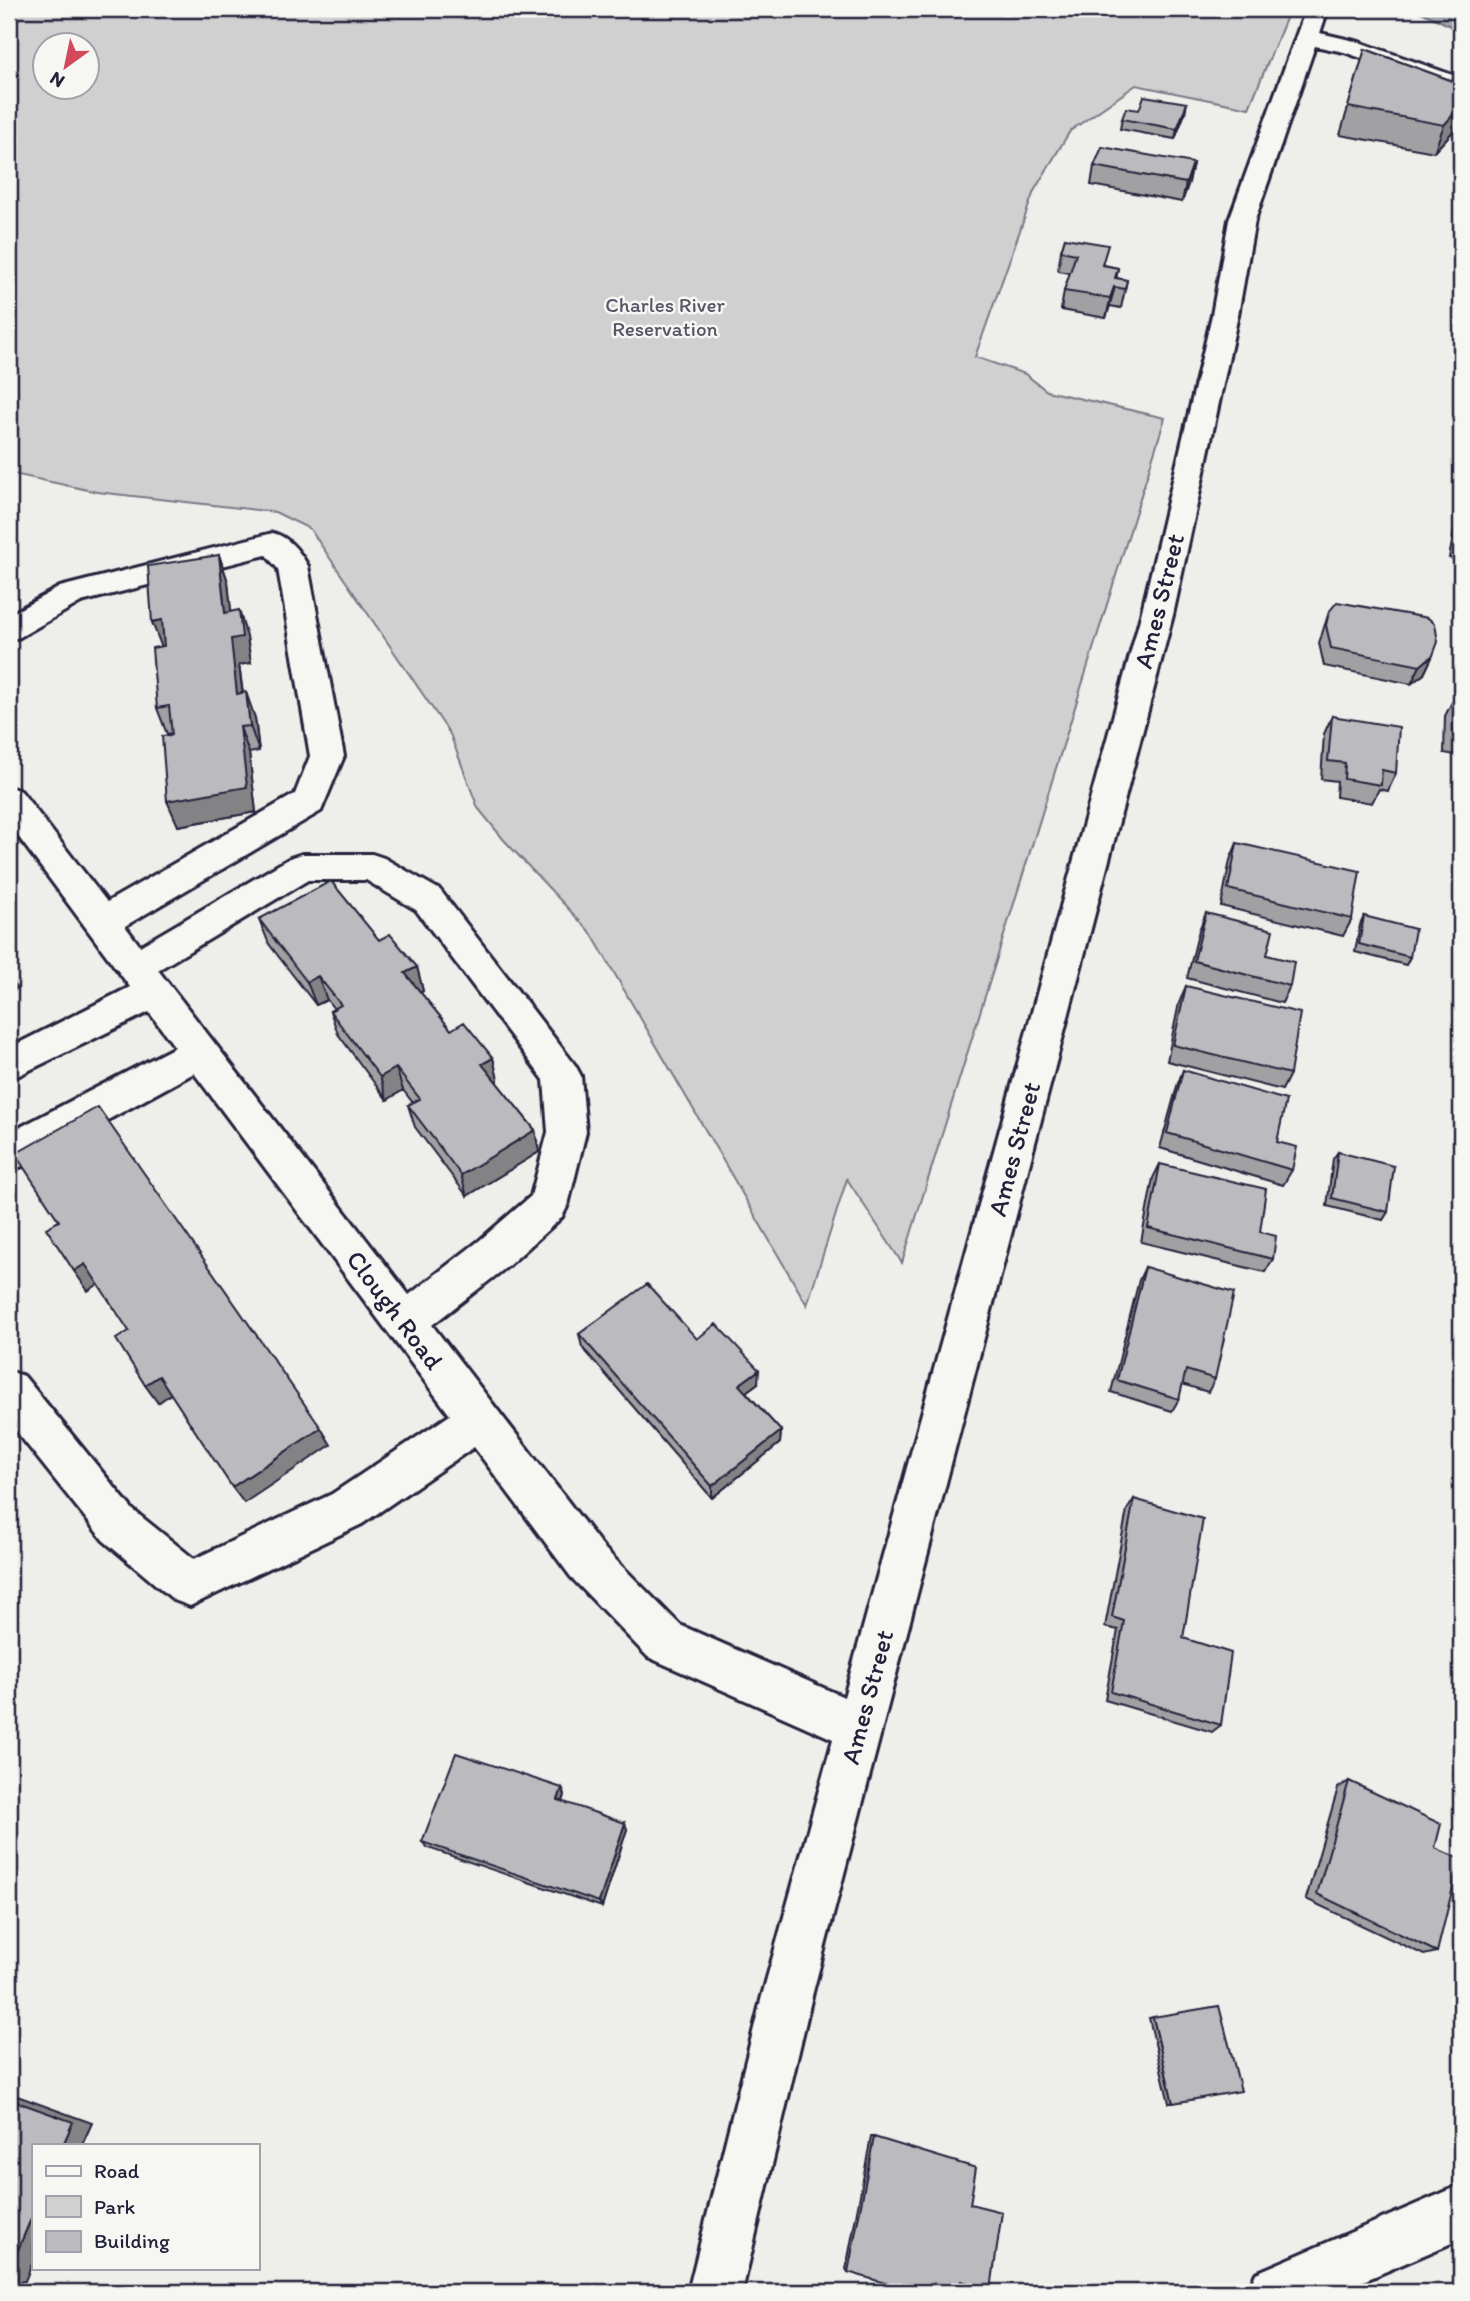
<svg xmlns="http://www.w3.org/2000/svg" width="1470" height="2301" font-family="Itim,sans-serif">
<style>
.green{fill:#d0d0d1;stroke:#797986;stroke-width:2;fill-rule:evenodd}
.water{fill:#a7a7af;stroke:#727281;stroke-width:2}
.lines{fill:none;stroke-linecap:round;stroke-linejoin:round}
.minor-casing{stroke:#22223b;stroke-width:6}
.minor{fill:#f6f6f2;fill-rule:evenodd}
.wall{fill:#a1a1a4;stroke:#22223b;stroke-width:2}
.shaded-wall{fill:#838386;stroke:#22223b;stroke-width:2}
.building{fill:#bbbbbf;stroke:#22223b;stroke-width:2}
.labels{text-anchor:middle;stroke-width:5;stroke-linejoin:round;paint-order:stroke}
.far-park-label{font-size:21px;fill:#565668;stroke:#f6f6f2}
.street-label{font-size:26px;fill:#22223b;stroke:#f6f6f2}
</style>
<rect width="100%" height="100%" fill="#eeeeeb"/>
<filter id="ink" filterUnits="userSpaceOnUse"><feTurbulence type="fractalNoise" baseFrequency=".0143" numOctaves="2"/><feDisplacementMap in="SourceGraphic" scale="14" xChannelSelector="R" yChannelSelector="G"/><feConvolveMatrix kernelMatrix="1 2 1 2 8 2 1 2 1" color-interpolation-filters="sRGB"/></filter>
<g filter="url(#ink)">
<path class="green" d="M9,9H1290L1249,108L1136,85L1070,131L1034,191L975,357L1025,374L1047,391L1165,418L902,1263L847,1179L807,1305L591,933L504,840L478,808L450,734L310,529L275,512L97,492L9,473ZM46,46H88V88H46Z"/>
<path class="water" d="M1415,9H1461V43L1457,29Z"/>
<g class="lines">
<defs>
<path id="minor" d="M1306,9H1328L1320,33L1359,42L1461,78V93L1344,52L1315,46L1255,220L1238,315L1173,615L812,1996L742,2292H688L762,1996L833,1739L648,1657L571,1577L474,1447L362,1524L190,1606L174,1600L103,1540L9,1422V1371L24,1376L133,1510L194,1559L332,1494L450,1415L194,1073L23,1166L9,1170V1133L175,1047L149,1012L9,1080V1048L130,987L9,824V787L21,791L107,902L295,794L310,756L278,569L266,555L81,602L20,637L9,640V615L60,587L273,533C289,537 300,552 308,566L344,756L321,811L125,926L140,946L290,858L302,854H372L384,858L440,890L575,1065L581,1076L586,1132L568,1205L562,1217L508,1266L432,1325L603,1547L680,1625L844,1697L1141,615L1212,315L1229,220ZM308,880H366L416,910L544,1080L548,1132L531,1196L480,1240L409,1295L158,970Z
M1461,2185V2239L1338,2292H1248L1256,2273Z"/>
</defs>
<use href="#minor" class="minor-casing"/>
<use href="#minor" class="minor"/>
</g>
<path class="wall" d="M1365,49L1461,84V129L1457,127L1434,152L1340,135Z
M1139,110L1185,113L1175,139L1120,129L1122,119Z
M1193,163L1189,182L1182,202L1091,185L1094,166Z
M1065,238L1104,265L1118,268L1116,278L1127,280L1121,308L1110,306L1106,318L1061,310L1064,291L1070,273L1058,271L1061,251Z
M1461,506V561L1449,558L1457,515Z
M219,555L228,582L231,612L247,637L251,663L239,665L243,693L255,718L259,751L249,753L256,812L178,826L172,733L167,734L157,708L162,646L152,622Z
M1329,612L1433,655L1424,674L1411,684L1324,666L1319,643Z
M1454,698L1461,699V756L1444,753L1445,716Z
M1332,716L1396,773L1388,791L1379,789L1372,803L1336,797L1337,781L1321,779L1324,734Z
M1237,843L1352,919L1343,936L1221,906L1230,860Z
M1206,913L1267,955L1290,986L1282,1003L1187,978L1199,930Z
M1364,916L1410,957L1406,965L1355,952L1360,925Z
M259,919L379,940L417,967L423,991L420,992L451,1030L493,1058L498,1080L496,1082L535,1130L539,1152L467,1196L415,1127L408,1105L413,1103L403,1090L387,1100L338,1034L330,1011L334,1009L327,1000L316,1005L269,944Z
M1186,986L1290,1074L1282,1090L1167,1061L1179,1003Z
M1183,1070L1292,1170L1283,1185L1160,1148L1177,1086Z
M1338,1152L1388,1212L1383,1220L1327,1206L1333,1159Z
M1160,1164L1260,1232L1273,1259L1265,1272L1141,1242L1153,1178Z
M1145,1267L1215,1379L1208,1392L1182,1384L1179,1399L1172,1411L1111,1392L1139,1280Z
M579,1334L697,1339L758,1383L746,1392L781,1431L780,1443L712,1498L582,1347Z
M1134,1499L1183,1638L1221,1725L1212,1732L1105,1700L1118,1630L1105,1627L1127,1510Z
M1349,1781L1435,1848L1437,1952L1424,1955L1306,1899L1338,1788Z
M562,1788L565,1795L563,1802L627,1829L602,1907L428,1848L422,1842Z
M1153,2017L1173,2103H1169L1149,2018Z
M871,2137H874L970,2204L961,2281L848,2272L846,2269Z"/>
<path class="shaded-wall" d="M1187,103L1185,113L1175,139L1177,129Z
M1461,106V115L1457,127L1434,152L1444,125Z
M1193,163L1189,182L1182,202L1186,183Z
M1118,268L1115,287L1106,318L1115,278Z
M219,555L228,582L234,638L239,610L247,637L251,663L239,665L246,720L237,694L225,613Z
M162,620L172,647L162,648L152,622Z
M1433,655L1424,674L1411,684L1420,666Z
M246,692L255,718L259,751L250,726Z
M240,727L249,753L256,812L178,826L167,801Z
M417,967L423,991L412,997L405,973Z
M9,976L17,988L9,995Z
M318,976L327,1000L316,1005L307,982Z
M493,1058L498,1080L487,1087L482,1064Z
M396,1068L403,1090L387,1100L380,1077Z
M535,1130L539,1152L467,1196L461,1175Z
M85,1264L100,1283L88,1291L74,1271Z
M759,1370L758,1383L739,1397V1385Z
M159,1376L172,1393L158,1403L145,1385Z
M321,1428L331,1445L244,1503L232,1487Z
M781,1431L780,1443L712,1498V1486Z
M562,1788L565,1795L561,1806L558,1800Z
M625,1823L627,1829L602,1907L599,1902Z
M9,2093L92,2123L82,2145H63L9,2099Z
M33,2214V2261L25,2281L9,2284V2271Z"/>
<path class="building" d="M1365,49L1461,84V106L1444,125L1348,107Z
M1144,96L1187,103L1177,129L1122,119L1126,108L1139,110Z
M1102,147L1193,163L1186,183L1094,166Z
M1065,238L1108,245L1102,265L1118,268L1115,278L1127,280L1125,289L1114,287L1110,298L1064,291L1076,254L1061,251Z
M1461,519V540L1457,539Z
M219,555L225,613L239,610L242,637L231,639L237,694L246,692L250,726L240,727L247,787L167,801L162,736L172,735L169,706L157,708L152,648L164,646L162,620L152,622L148,566Z
M1337,602L1428,618L1435,624L1438,642L1433,655L1420,666L1331,648L1326,625L1329,612Z
M1454,698L1461,699V737L1453,735Z
M1332,716L1399,727L1396,773L1382,770L1381,785L1344,779L1345,763L1328,761Z
M1237,843L1360,871L1352,919L1228,889Z
M331,881L379,940L390,934L417,967L405,973L451,1030L464,1022L493,1058L482,1064L535,1130L461,1175L408,1105L420,1099L396,1068L380,1077L330,1011L341,1005L318,976L307,982L259,919Z
M1206,913L1273,930L1267,955L1294,962L1290,986L1194,961Z
M1364,916L1415,929L1410,957L1359,944Z
M1186,986L1300,1013L1290,1074L1173,1045Z
M1183,1070L1286,1100L1277,1142L1297,1147L1292,1170L1167,1133Z
M98,1107L321,1428L232,1487L159,1376L145,1385L116,1339L129,1331L85,1264L74,1271L46,1228L59,1221L15,1154Z
M1338,1152L1394,1166L1388,1212L1332,1198Z
M1160,1164L1266,1189L1260,1232L1276,1236L1273,1259L1148,1228Z
M1145,1267L1234,1293L1215,1379L1186,1370L1179,1399L1117,1380Z
M647,1284L697,1339L716,1324L759,1370L739,1385L781,1431L712,1486L579,1334Z
M1134,1499L1203,1519L1183,1638L1231,1653L1221,1725L1111,1692L1124,1621L1112,1617Z
M456,1753L562,1788L558,1800L625,1823L599,1902L422,1842Z
M1349,1781L1441,1824L1435,1848L1460,1859L1437,1952L1317,1894Z
M1219,2006L1241,2091L1173,2103L1153,2017Z
M9,2099L73,2122L63,2145H33V2214L9,2271Z
M874,2137L976,2168L970,2204L1002,2212L991,2289L961,2281L960,2292H915L848,2272Z"/>
</g>
<g class="labels">
<g class="far-park-label">
<text x="665" y="312">Charles River<tspan x="665" dy="24">Reservation</tspan></text>
</g>
<g class="street-label">
<text transform="translate(1159 601) rotate(-76)" y="9">Ames Street</text>
<text transform="translate(1014 1149) rotate(-75)" y="9">Ames Street</text>
<text transform="translate(395 1310) rotate(53)" y="9">Clough Road</text>
<text transform="translate(867 1697) rotate(-75)" y="9">Ames Street</text>
</g>
</g>
<rect width="1470" height="2301" fill="none" stroke="#f6f6f2" stroke-width="35"/>
<rect x="18" y="18" width="1435" height="2266" fill="none" stroke="#22223b" stroke-width="2.5" filter="url(#ink)"/>
<rect x="32" y="2144" width="228" height="126" fill="#f6f6f2" stroke="#a1a1a9" stroke-width="2"/>
<rect x="46" y="2166" width="35" height="10" fill="#f6f6f2" stroke="#a1a1a9" stroke-width="2"/>
<text x="94" y="2178" font-size="21" fill="#22223b">Road</text>
<rect x="46" y="2196" width="35" height="21" fill="#d0d0d1" stroke="#a1a1a9" stroke-width="2"/>
<text x="94" y="2214" font-size="21" fill="#22223b">Park</text>
<rect x="46" y="2231" width="35" height="21" fill="#bbbbbf" stroke="#a1a1a9" stroke-width="2"/>
<text x="94" y="2248" font-size="21" fill="#22223b">Building</text>
<g transform="translate(66 66) rotate(213)"><circle r="33" fill="#f6f6f2" stroke="#a1a1a9" stroke-width="2"/>
<path d="M0-5L12 26L0 18L-12 26Z" fill="#d1495b"/>
<text y="-10" font-size="19" font-weight="bold" text-anchor="middle" fill="#22223b">N</text>
</g>
</svg>
